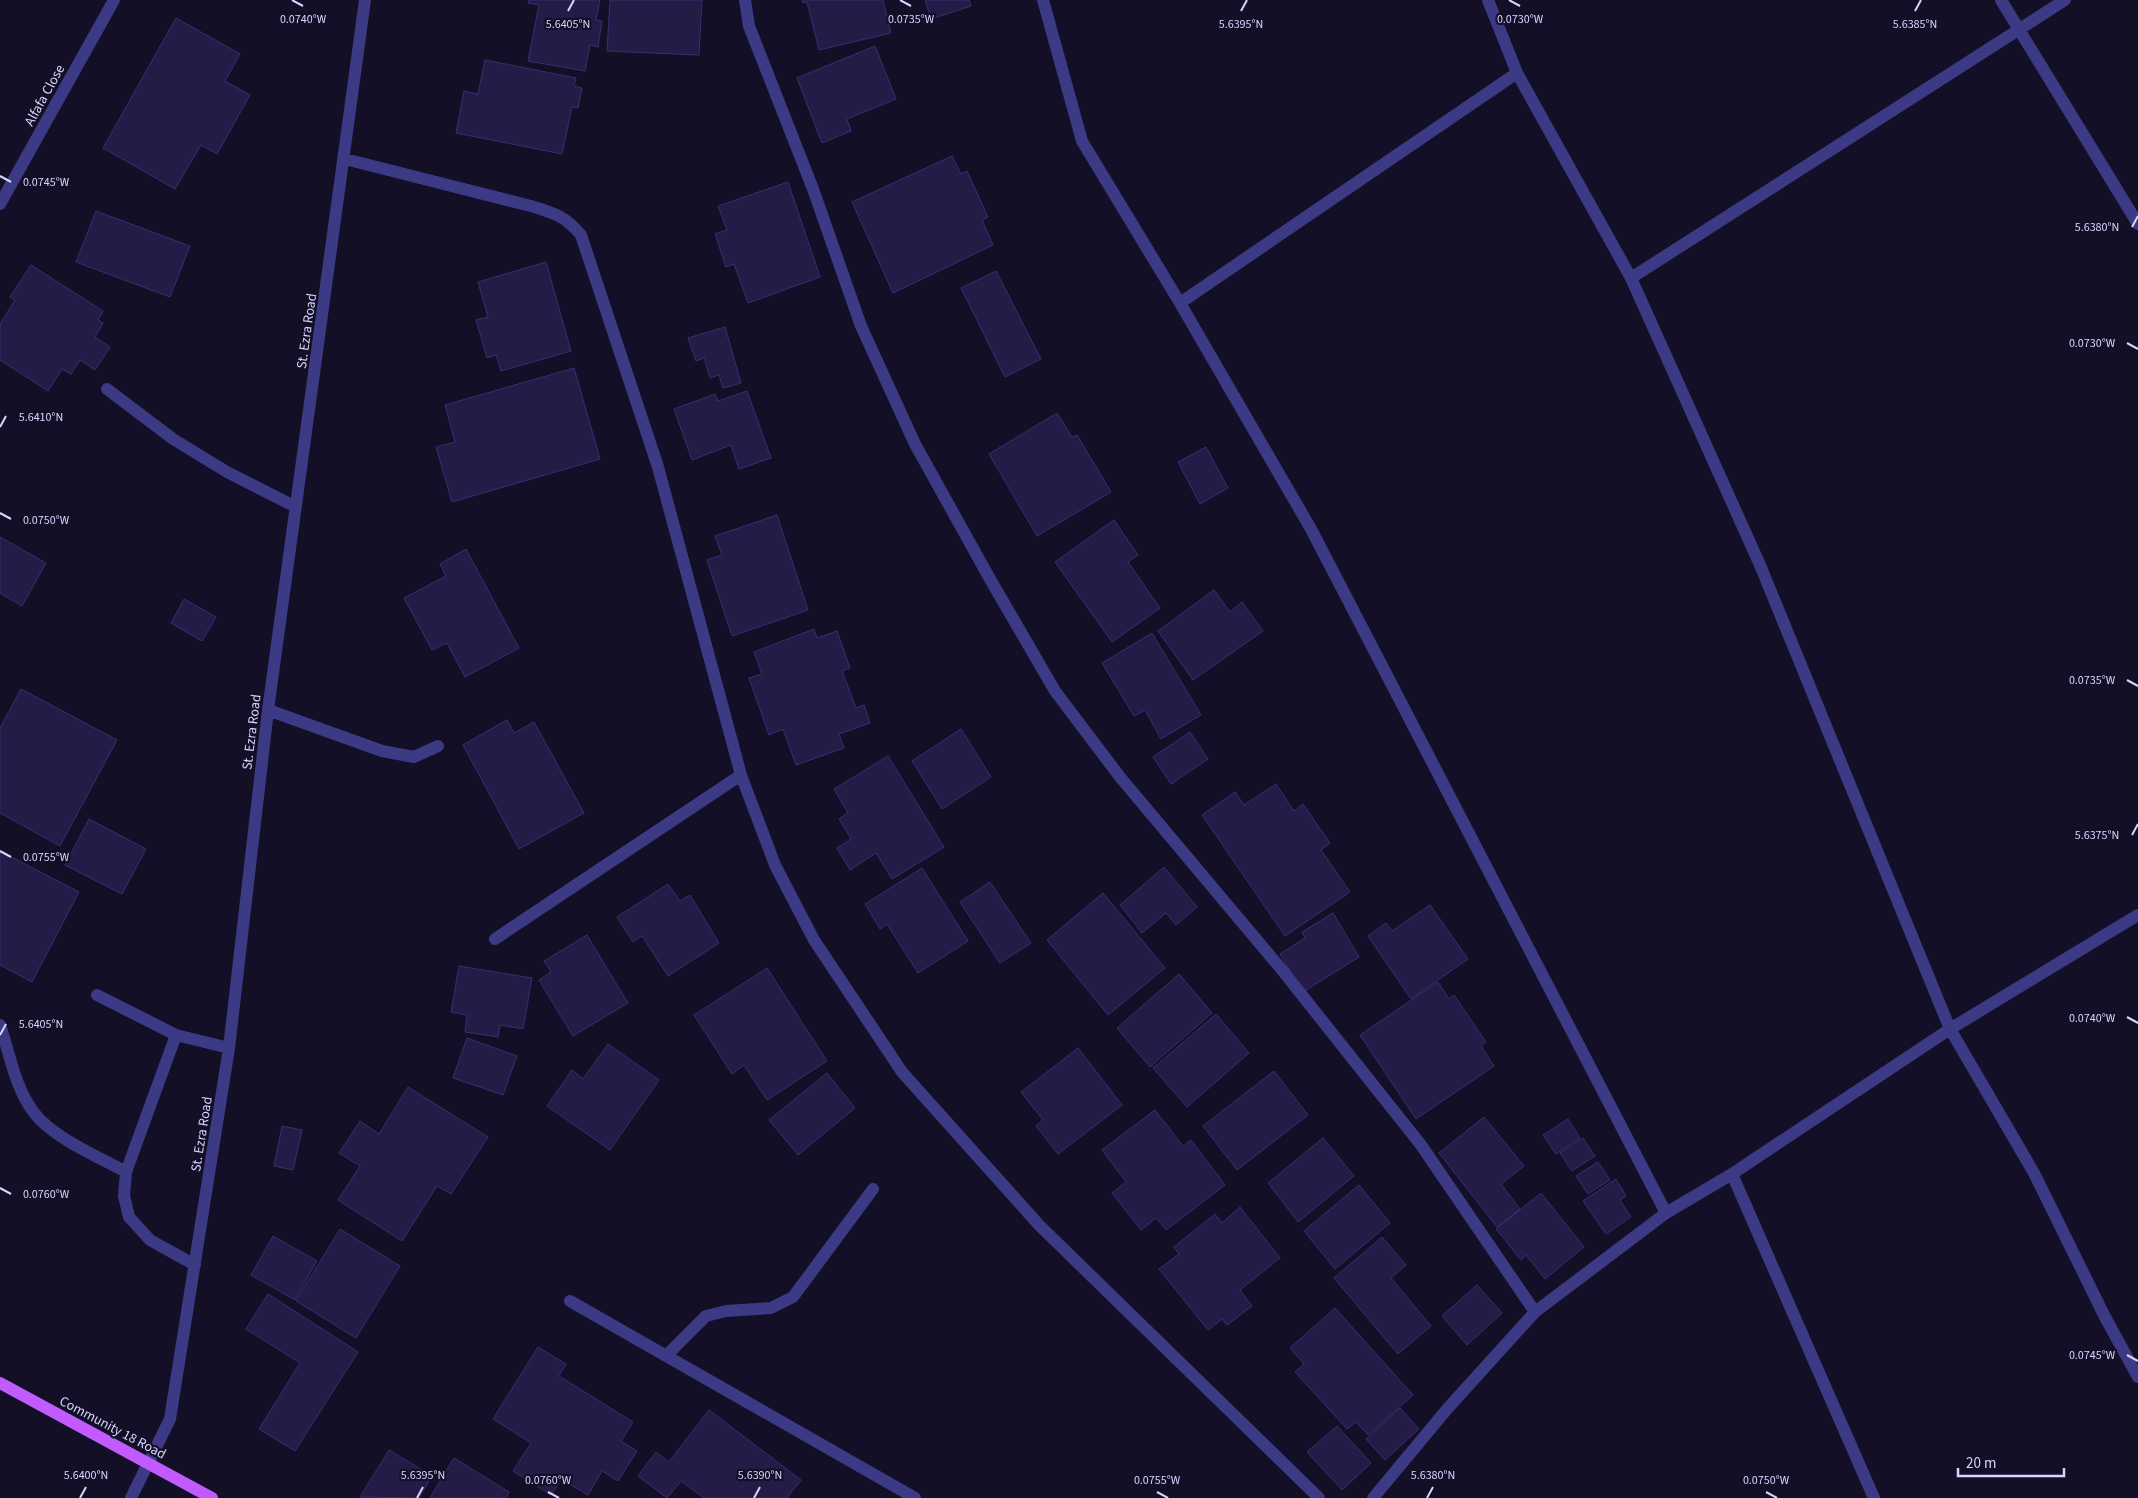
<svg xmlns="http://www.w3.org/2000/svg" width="2138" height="1498" font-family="'Source Sans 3',sans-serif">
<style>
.building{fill:#241b47;stroke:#3b2d73}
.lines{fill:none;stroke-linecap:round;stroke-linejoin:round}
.minor{stroke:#3d3a85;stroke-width:12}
.major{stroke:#c25bff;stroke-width:12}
.ticks{fill:none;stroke:#d9d4ff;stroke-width:2}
.labels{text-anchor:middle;stroke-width:4.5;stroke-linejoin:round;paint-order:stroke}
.street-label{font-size:14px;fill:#d9d4ff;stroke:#130f26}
.ticks-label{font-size:12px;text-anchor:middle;fill:#d9d4ff;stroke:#130f26;stroke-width:4.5;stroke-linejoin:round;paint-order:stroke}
</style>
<rect width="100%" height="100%" fill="#130f26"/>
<path class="building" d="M529,0H600L596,20L602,21L598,47L590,45L585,71L528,61L539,5L528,3Z
M610,0H702L699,55L607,51Z
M802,0H883L891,33L819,50L807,2L803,3Z
M925,0H969L971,6L931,19Z
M176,18L240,54L225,81L250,95L217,154L201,145L175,189L103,148Z
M875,46L896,99L847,119L851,131L822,143L797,78Z
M485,60L576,78L574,86L582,88L578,108L572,107L562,154L456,133L464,91L478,94Z
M952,156L961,174L967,171L988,217L982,220L993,245L893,293L852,202Z
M788,182L820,277L748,303L734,264L726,267L715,234L727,230L718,206Z
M96,211L190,246L170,297L76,262Z
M546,262L571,351L501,371L496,355L487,358L476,320L488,317L478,282Z
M31,265L103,311L98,320L103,323L95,337L110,347L95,370L80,360L71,374L62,369L48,391L0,360V324L15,300L10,297Z
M996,271L1041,359L1005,377L961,288Z
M725,327L741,383L723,388L719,375L710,378L704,358L696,361L688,338Z
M574,368L600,459L452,502L436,447L455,442L445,405Z
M747,391L771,458L739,469L731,445L692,460L674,409L715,394L718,401Z
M1057,413L1072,437L1077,435L1111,492L1037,536L989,454Z
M1206,447L1228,488L1200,504L1178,462Z
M777,515L808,610L732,636L707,560L722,555L715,536Z
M1114,520L1138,555L1128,562L1160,608L1112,642L1055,562Z
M0,537L46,563L22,606L0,593Z
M466,549L519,648L465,677L447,643L432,650L404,598L446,576L440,564Z
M1214,590L1230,612L1242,602L1263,631L1193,680L1158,631Z
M184,599L216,617L202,641L171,623Z
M814,629L817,638L837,631L850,668L842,671L856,708L864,705L870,723L839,734L844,748L796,765L783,729L769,735L749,678L762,674L754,652Z
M1152,633L1201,715L1161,739L1145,710L1134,716L1102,663Z
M21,689L117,740L60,846L0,813V728Z
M507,720L514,733L534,722L584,813L519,849L463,745Z
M961,729L991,777L942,809L912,761Z
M1190,732L1208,759L1171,784L1153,757Z
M888,756L944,847L892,879L876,853L850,870L837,848L851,839L839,819L848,813L834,789Z
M1276,784L1294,811L1303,804L1330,843L1321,850L1350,892L1285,936L1202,815L1235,792L1244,805Z
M89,819L146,849L122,894L65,865Z
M0,851L79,892L32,982L0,965Z
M1164,867L1197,907L1176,925L1166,913L1142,933L1120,905Z
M922,868L968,941L918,973L887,924L880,929L865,904Z
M990,882L1031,943L1000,963L960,902Z
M668,884L680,901L690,895L719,943L668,976L642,936L633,942L617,917Z
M1103,893L1165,968L1108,1015L1047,940Z
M1430,905L1468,959L1411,999L1368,936L1386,923L1392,931Z
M1333,913L1359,957L1303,992L1280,954L1305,938L1302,932Z
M587,935L628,1003L573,1036L539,980L551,972L544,961Z
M459,966L532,978L523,1029L500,1025L498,1037L465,1032L467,1015L451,1012Z
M767,968L827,1061L767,1100L744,1065L732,1074L694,1015Z
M1179,974L1212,1013L1150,1067L1117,1028Z
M1438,982L1449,999L1454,995L1486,1042L1481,1046L1494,1066L1416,1119L1360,1035Z
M1216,1014L1249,1053L1187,1107L1153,1068Z
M467,1038L517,1056L503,1095L453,1078Z
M608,1044L659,1080L610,1150L547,1106L572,1070L583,1079Z
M1078,1048L1122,1105L1058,1154L1036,1126L1043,1120L1021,1092Z
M1274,1071L1308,1115L1237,1170L1203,1126Z
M827,1073L855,1108L798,1155L769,1120Z
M408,1087L488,1137L451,1194L437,1186L402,1241L338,1200L360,1166L339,1153L360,1121L379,1134Z
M1155,1110L1183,1146L1191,1140L1225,1185L1166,1230L1156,1218L1141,1230L1112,1193L1126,1182L1102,1150Z
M1484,1117L1524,1166L1501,1184L1520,1209L1497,1227L1439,1153Z
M1568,1119L1580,1138L1556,1154L1543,1135Z
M282,1126L302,1130L293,1170L274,1166Z
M1323,1138L1354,1176L1298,1222L1268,1183Z
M1583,1138L1595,1156L1572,1171L1560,1153Z
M1598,1162L1610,1180L1588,1194L1576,1176Z
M1616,1179L1626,1196L1620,1200L1631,1217L1606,1234L1583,1201Z
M1359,1185L1390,1223L1335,1269L1304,1231Z
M1541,1193L1584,1247L1545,1279L1526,1255L1521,1260L1496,1229Z
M1240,1207L1280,1258L1240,1290L1252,1306L1227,1325L1222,1319L1208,1330L1159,1269L1179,1254L1174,1247L1215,1214L1222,1223Z
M340,1229L400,1266L356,1338L296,1301Z
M273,1236L317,1261L295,1300L251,1275Z
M1382,1237L1406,1265L1391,1278L1431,1326L1398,1354L1334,1278Z
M1477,1285L1502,1313L1467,1345L1442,1316Z
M268,1294L358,1352L295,1451L259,1429L300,1363L246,1329Z
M1335,1308L1413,1395L1368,1435L1356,1422L1347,1429L1295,1372L1304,1364L1290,1348Z
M538,1347L566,1364L559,1376L633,1422L621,1441L637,1451L618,1481L602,1471L588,1495L561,1479L551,1495L513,1471L531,1443L493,1419Z
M1400,1408L1419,1429L1385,1460L1366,1439Z
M709,1410L801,1480L787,1498H704L681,1481L667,1498L638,1476L656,1452L669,1462Z
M1337,1426L1371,1463L1342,1490L1307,1452Z
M389,1450L432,1476L419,1498L360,1497Z
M454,1458L509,1492L506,1498H430Z"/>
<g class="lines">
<path class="minor" d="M745,0L749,26L813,189L861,326L915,444L990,579L1055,691L1120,777L1282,970L1421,1145L1535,1312
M1043,0L1082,141L1180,303
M1488,0L1517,73L1631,278L1760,565L1950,1029L2034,1173L2105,1317L2138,1377
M2001,0L2138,224
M1517,73L1180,303L1311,529L1666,1213
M345,159L531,206C554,213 565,216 581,235L658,467L741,775L775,865L814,940L902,1072L1039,1225L1319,1498
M0,204L114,0
M1631,278L2065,0
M107,389L173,439L227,472L296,507
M268,710L382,751L414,757L438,746
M495,939L741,775
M97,995L176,1035L229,1048
M0,1025C10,1054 15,1089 35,1114C54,1138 99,1157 126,1172
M176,1035L126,1172L124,1196L129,1217L150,1240L195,1265
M1732,1174L1874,1498
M570,1301L915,1498
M666,1356L706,1316L726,1311L771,1308L793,1297L873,1189
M131,1498L170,1419L229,1048L268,710L365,0
M1373,1498L1448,1408L1535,1312L1666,1213L1732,1174L1950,1029L2138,915"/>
<path class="major" d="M0,1383L212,1498"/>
</g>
<path class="ticks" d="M292,0L303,6M900,0L911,6M1509,0L1520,6M568,11L574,0M1241,11L1247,0M1915,11L1921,0M0,176L11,182M2132,227L2138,216M2127,343L2138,349M0,427L6,416M0,513L11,519M2127,680L2138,686M2132,835L2138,824M0,851L11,857M2127,1017L2138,1023M0,1035L6,1024M0,1188L11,1194M2127,1355L2138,1361M548,1492L559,1498M1157,1492L1168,1498M1766,1492L1777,1498M80,1498L86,1487M417,1498L423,1487M754,1498L760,1487M1427,1498L1433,1487"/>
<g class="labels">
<g class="street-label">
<text transform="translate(44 95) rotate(-61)" y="5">Alfafa Close</text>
<text transform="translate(306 331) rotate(-82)" y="5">St. Ezra Road</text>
<text transform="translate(251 732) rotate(-83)" y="5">St. Ezra Road</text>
<text transform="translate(201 1134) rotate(-81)" y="5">St. Ezra Road</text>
<text transform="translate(113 1427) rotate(28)" y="5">Community 18 Road</text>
</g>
</g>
<g class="ticks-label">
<text x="303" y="23">0.0740°W</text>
<text x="911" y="23">0.0735°W</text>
<text x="1520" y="23">0.0730°W</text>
<text x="568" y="28">5.6405°N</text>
<text x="1241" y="28">5.6395°N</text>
<text x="1915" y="28">5.6385°N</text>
<text x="46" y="186">0.0745°W</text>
<text x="2097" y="231">5.6380°N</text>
<text x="2092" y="347">0.0730°W</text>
<text x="41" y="421">5.6410°N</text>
<text x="46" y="524">0.0750°W</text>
<text x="2092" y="684">0.0735°W</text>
<text x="2097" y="839">5.6375°N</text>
<text x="46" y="861">0.0755°W</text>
<text x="2092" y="1022">0.0740°W</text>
<text x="41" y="1028">5.6405°N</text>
<text x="46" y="1198">0.0760°W</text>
<text x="2092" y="1359">0.0745°W</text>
<text x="86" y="1479">5.6400°N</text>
<text x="423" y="1479">5.6395°N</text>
<text x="760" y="1479">5.6390°N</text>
<text x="1433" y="1479">5.6380°N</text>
<text x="548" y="1484">0.0760°W</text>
<text x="1157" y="1484">0.0755°W</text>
<text x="1766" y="1484">0.0750°W</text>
</g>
<path d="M1958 1468v8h106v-8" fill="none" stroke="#d9d4ff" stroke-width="2.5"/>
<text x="1966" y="1468" font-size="15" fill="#d9d4ff" stroke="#130f26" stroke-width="4" paint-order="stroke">20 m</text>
</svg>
